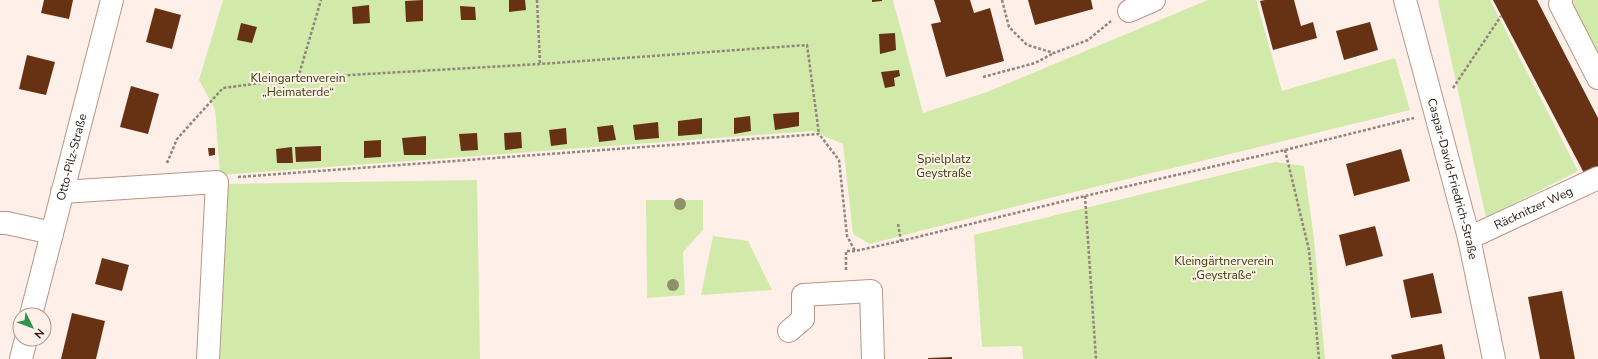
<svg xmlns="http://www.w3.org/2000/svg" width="1598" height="359" font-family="'Nunito Sans',sans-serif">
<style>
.green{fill:#d2eaa9}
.building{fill:#673114}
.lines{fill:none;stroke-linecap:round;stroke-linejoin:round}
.minor-casing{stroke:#b89686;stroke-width:24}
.path{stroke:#92857e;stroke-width:2.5;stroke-dasharray:3 2;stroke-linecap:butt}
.minor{stroke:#fff;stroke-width:22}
.tree{fill:#8e906c}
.labels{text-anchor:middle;stroke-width:4;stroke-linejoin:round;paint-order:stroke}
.park-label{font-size:12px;fill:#334307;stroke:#feefe8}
.street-label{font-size:12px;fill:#21150f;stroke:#feefe8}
</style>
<rect width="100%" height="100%" fill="#feefe8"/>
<path class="green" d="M223,0H893L923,113L987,92L1208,0H1256L1282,91L1395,58L1410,110L1013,207L870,244L853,234L843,144L812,131L220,175L215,109L199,80Z
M1438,0H1490L1578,171L1486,218Z
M1570,0H1598V62Z
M1275,162L1304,166L1314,239L1325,359H1023L1022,346L982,347L974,235Z
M477,180L480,359H216L225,184Z
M646,200H703V230L683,252L685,295L647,298Z
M713,236L748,241L772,290L701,295Z"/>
<path class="building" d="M44,0H73L69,19L41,13Z
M423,0V21L406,22L405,1Z
M509,0H525L526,10L509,12Z
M872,0H882V1L872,2Z
M934,0H970L974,13L990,8L1004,61L946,77L931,24L941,22Z
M1028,0H1091L1093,9L1035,25Z
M1265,0H1294L1301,26L1313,22L1317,38L1273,50L1260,1Z
M1493,0H1537L1598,118V168L1585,175Z
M369,5L370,23L353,24L352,7Z
M460,6L475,7L476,20H461Z
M155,8L181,15L172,49L146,42Z
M1370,22L1378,50L1344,60L1336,31Z
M241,23L257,27L252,43L237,40Z
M895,33L896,50L880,54L879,34Z
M27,55L55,62L46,95L19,89Z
M899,70L900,76L894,78L895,86L885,88L881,72Z
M131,86L159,94L148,134L120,127Z
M799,112V126L775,130L773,114Z
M750,116L751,131L734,134V118Z
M702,118V134L678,136V121Z
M658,122L659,138L635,140L633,125Z
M613,125L616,140L599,142L597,127Z
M566,128L567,144L551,146L549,130Z
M521,132L522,148L505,150L504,133Z
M477,133L478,150L461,151L459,134Z
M426,136V155H404L402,138Z
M381,140V157L364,158V141Z
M321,146V161L296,162L295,147Z
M292,147L293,163H277L276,149Z
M208,148H215V155L209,156Z
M1401,149L1410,181L1354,196L1346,164Z
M1375,226L1383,256L1346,266L1339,235Z
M102,258L129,265L122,291L95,284Z
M1433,273L1442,313L1411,318L1403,280Z
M1562,291L1575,359H1540L1528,297Z
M72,313L105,321L96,359H61Z
M1442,344L1445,359H1392L1391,355Z
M952,357V359H928V358Z"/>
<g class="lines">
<defs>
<g id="minor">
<path id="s1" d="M1405,0L1469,238L1494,359"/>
<path d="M1561,0L1560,4L1598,78"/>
<path d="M1129,11L1154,0"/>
<path d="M62,192L217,182L208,359"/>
<path d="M0,223H7L52,233"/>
<path id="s2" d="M1469,238L1598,178"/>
<path id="s3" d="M31,315L112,0"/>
<path d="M789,331L803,319V295L871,291L873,359"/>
<path d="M21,359L26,339"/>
</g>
</defs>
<use href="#minor" class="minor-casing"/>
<path class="path" d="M537,0L540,64
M1002,0L1009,27L1027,45L1054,53L1088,40L1111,21
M983,77L1035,63L1054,53
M298,78L321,0
M1453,88L1501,16
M1285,150L1309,250L1319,359
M167,163L177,139L223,88L298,78L540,64L807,45L819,134
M238,177L819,134L839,160L847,236L855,251
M1085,196L1096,359
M898,224L901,241
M846,270V251H855L901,241L1085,196L1285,150L1414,118"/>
<use href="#minor" class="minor"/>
</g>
<g class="tree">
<circle cx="680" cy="204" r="6"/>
<circle cx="673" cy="285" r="6"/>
</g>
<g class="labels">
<g class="park-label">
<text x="298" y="82">Kleingartenverein<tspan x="298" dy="14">„Heimaterde“</tspan></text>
<text x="944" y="163">Spielplatz<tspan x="944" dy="14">Geystraße</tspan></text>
<text x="1224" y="265">Kleingärtnerverein<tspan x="1224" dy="14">„Geystraße“</tspan></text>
</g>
<g class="street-label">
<text dy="4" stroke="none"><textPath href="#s3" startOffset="163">Otto-Pilz-Straße</textPath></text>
<text dy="4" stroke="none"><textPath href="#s1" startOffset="185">Caspar-David-Friedrich-Straße</textPath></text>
<text dy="4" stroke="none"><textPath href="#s2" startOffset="71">Räcknitzer Weg</textPath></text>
</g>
</g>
<g transform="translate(32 327) rotate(132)"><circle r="19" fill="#feefe8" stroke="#a69891"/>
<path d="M0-3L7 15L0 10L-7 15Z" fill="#2e944b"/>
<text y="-6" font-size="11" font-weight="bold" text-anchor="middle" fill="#21150f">N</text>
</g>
</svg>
